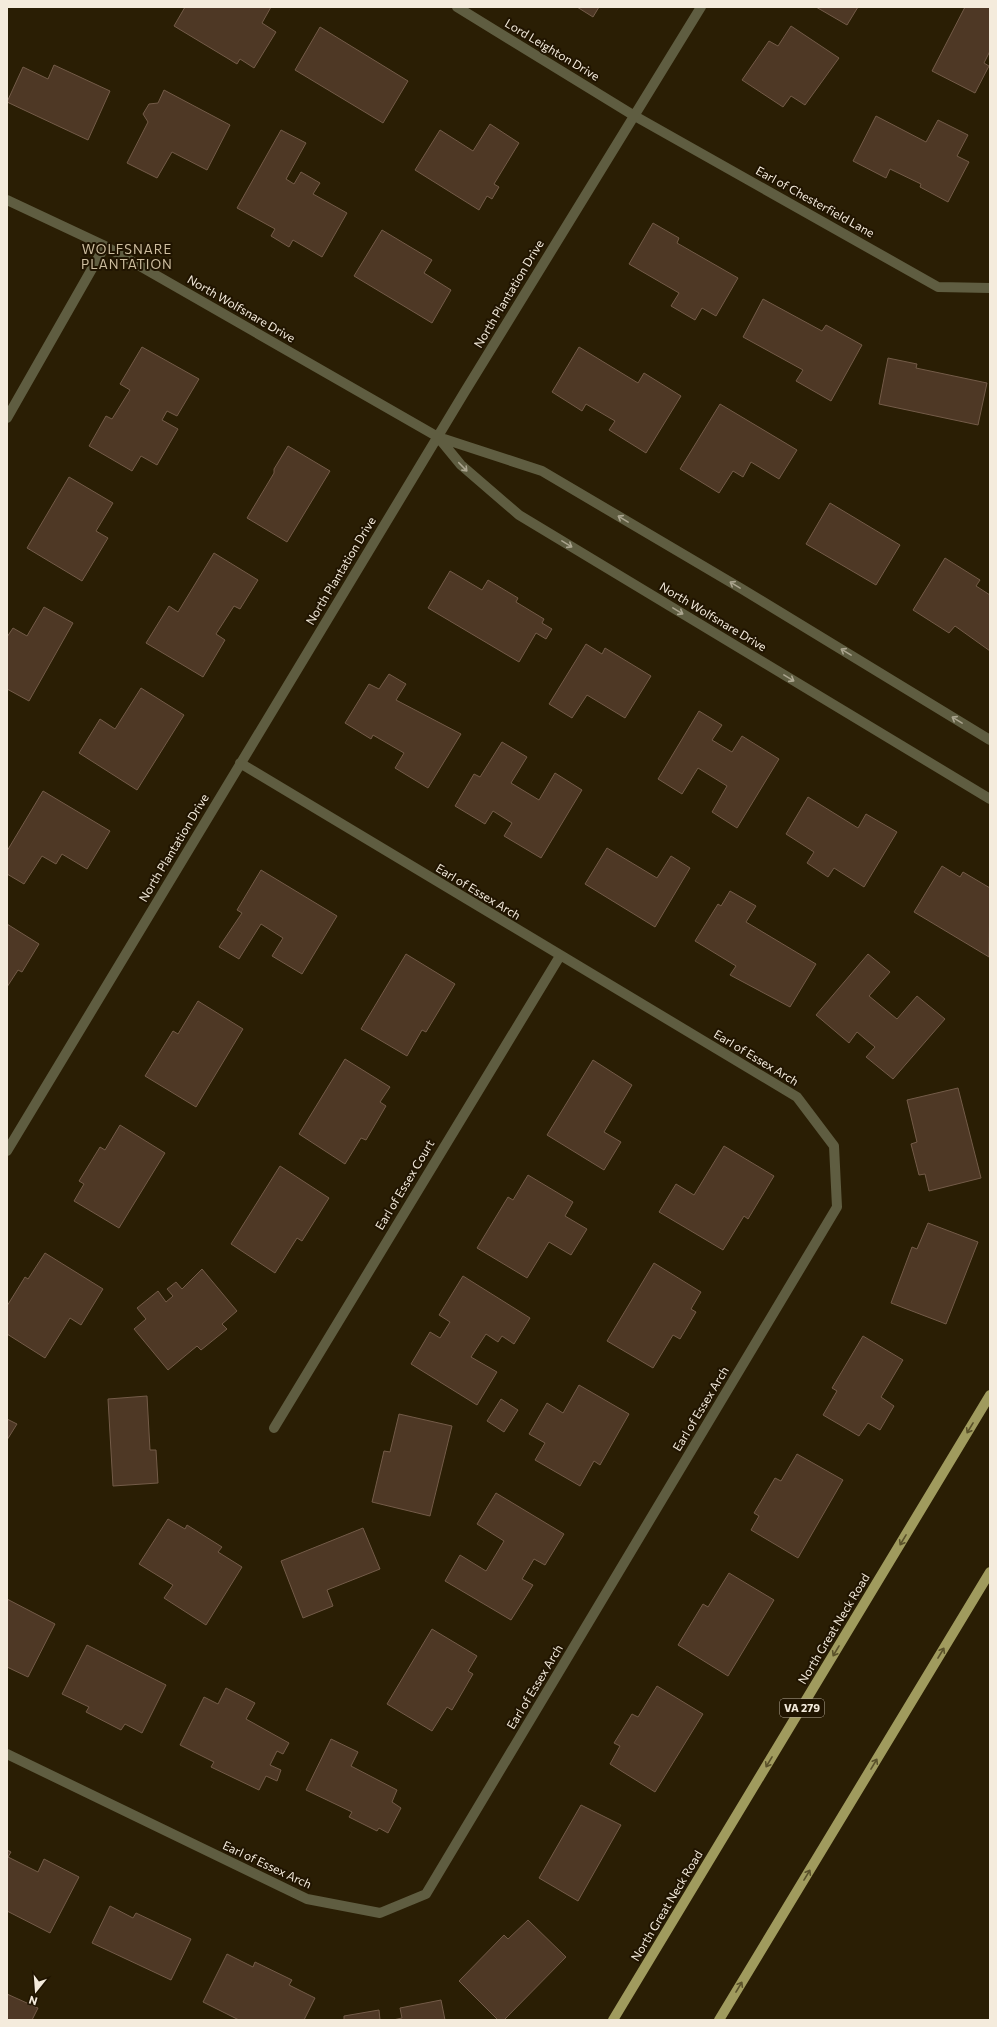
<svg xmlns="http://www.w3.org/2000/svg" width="997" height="2027" font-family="Commissioner,sans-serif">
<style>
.building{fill:#4e3825;stroke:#735b48}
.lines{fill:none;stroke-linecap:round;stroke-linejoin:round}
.minor{stroke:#5f5d41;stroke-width:10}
.primary{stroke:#a09b5e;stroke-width:10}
.oneway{stroke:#aaa48e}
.oneway2{stroke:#5a512a}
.labels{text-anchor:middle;stroke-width:4;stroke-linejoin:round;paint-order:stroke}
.shield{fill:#201400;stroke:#b4aa9a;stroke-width:1}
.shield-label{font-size:11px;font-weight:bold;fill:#f4ebdc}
.street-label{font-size:12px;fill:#f4ebdc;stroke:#201400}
.neighbourhood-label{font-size:13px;letter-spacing:1px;fill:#cebea0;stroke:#201400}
</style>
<rect width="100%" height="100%" fill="#2a1e04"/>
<path class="building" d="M185,7H271L262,23L276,32L254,68L240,59L237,64L174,26Z
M577,7H599L593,17Z
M816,7H858L847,25Z
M965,7H990V51L984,63L989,66L975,93L932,71Z
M791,26L839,58L805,105L791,96L783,107L742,80L769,41L778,46Z
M320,27L408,81L383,123L295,70Z
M54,65L110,91L88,140L7,102L23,67L48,79Z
M164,90L230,125L207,170L172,152L157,178L127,163L148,122L143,114L149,104L158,103Z
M876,116L926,142L938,120L968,135L957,156L969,162L948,202L920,187L921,184L890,169L886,178L853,161Z
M490,124L519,143L494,184L499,187L492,199L487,196L479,210L415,170L440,130L473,151Z
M281,130L306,143L286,179L294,184L301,172L320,183L313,194L347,213L322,257L293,240L289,247L271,236L275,229L237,208Z
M653,223L679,238L677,243L738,278L716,316L702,308L695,320L671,306L679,293L629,264Z
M382,230L432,260L424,273L451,290L432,323L354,276Z
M763,299L822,331L826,325L862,345L831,401L796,381L803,370L743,337Z
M142,347L199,379L177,416L167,411L162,420L178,429L157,465L141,456L132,471L89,446L106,416L112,419L130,390L120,384Z
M579,347L638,383L644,373L681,396L646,453L609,430L615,421L586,404L582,411L552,392Z
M888,358L917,364L916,368L987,383L978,425L879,404Z
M720,404L797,450L779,479L751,462L743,477L733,471L719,493L680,469Z
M288,446L330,471L287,542L247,518L274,473V469Z
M69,477L113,503L96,531L108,538L82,581L27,548Z
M830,503L900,545L876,585L806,544Z
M214,553L258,580L240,609L234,606L216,634L225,640L203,677L146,643L169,606L178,612Z
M945,558L980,580L976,586L990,595V651L955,626L949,633L913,610Z
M450,571L482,590L488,580L518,598L516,602L544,619L542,623L552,629L546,639L536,633L519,662L428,608Z
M44,607L73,623L29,701L7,689V637L13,628L27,636Z
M586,644L602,654L605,648L651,676L625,718L587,695L572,718L549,704Z
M389,674L406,684L396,700L461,734L428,788L395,768L404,753L373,735L371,739L345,723L369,684L379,689Z
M141,688L184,715L137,790L79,753L100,719L115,729Z
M699,711L722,725L712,740L732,752L742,736L779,759L737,828L712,812L727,786L698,768L682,794L658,779Z
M502,742L527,757L511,783L539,800L555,773L582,790L541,858L504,836L512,823L493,811L485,824L455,806L474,774L480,777Z
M43,791L110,831L87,869L62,854L56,864L42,856L24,884L7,874V851Z
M808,797L858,828L866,814L897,832L864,887L834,868L828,877L807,863L814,852L786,834Z
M607,848L657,878L671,856L690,868L655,927L585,884Z
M942,866L960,877L963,872L990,888L989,957L914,912Z
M261,870L337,916L302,974L272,956L283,938L261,924L239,959L219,947L242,913L237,910Z
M730,891L756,906L746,922L816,964L790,1007L730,975L736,966L695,941L718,904L721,906Z
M7,924L39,944L22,972L18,970L7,987Z
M406,954L455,984L426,1032L422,1030L407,1056L361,1029Z
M868,954L890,972L869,996L897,1019L917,996L945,1019L893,1079L866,1057L875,1047L864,1038L857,1032L849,1043L816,1015Z
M198,1001L243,1029L196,1107L145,1076L173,1031L178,1034Z
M345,1059L390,1087L380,1102L386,1106L366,1140L361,1138L345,1164L299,1134Z
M593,1060L632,1085L604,1132L621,1142L604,1170L547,1135Z
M958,1088L981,1178L929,1191L925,1174L919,1175L911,1144L917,1142L907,1100Z
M120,1125L165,1153L119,1228L74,1201L84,1184L79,1181L100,1147L105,1150Z
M724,1146L774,1176L748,1219L744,1216L723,1250L659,1212L676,1184L694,1195Z
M280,1166L329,1198L302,1241L297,1238L275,1273L231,1244Z
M528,1175L573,1202L565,1216L587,1229L571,1255L549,1242L527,1278L477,1248L508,1197L513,1200Z
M928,1223L978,1242L946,1324L891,1303L912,1247L917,1249Z
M45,1253L103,1289L81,1325L70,1318L45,1358L7,1334V1306L25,1277L28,1279Z
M654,1263L701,1292L691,1309L696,1312L680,1339L673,1335L653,1368L607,1341Z
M202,1269L237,1311L222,1324L227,1329L201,1350L197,1346L168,1370L134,1329L146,1319L137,1308L158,1291L166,1302L173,1296L167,1289L176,1282L182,1289Z
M463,1276L530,1318L514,1344L502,1336L498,1342L486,1334L471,1357L497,1372L477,1405L411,1364L430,1332L440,1338L450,1322L439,1315Z
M863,1336L903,1360L881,1397L894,1406L880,1430L868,1423L859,1436L823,1415L837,1391L832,1388Z
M579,1385L629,1414L600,1465L594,1461L580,1486L535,1460L545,1443L529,1434L547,1403L563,1413Z
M147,1396L150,1450H156L158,1483L113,1486L108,1399Z
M501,1399L518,1410L504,1432L487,1421Z
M399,1414L452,1426L430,1516L372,1502L384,1451L390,1452Z
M7,1419L17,1424L7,1440Z
M797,1454L843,1480L798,1558L751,1530L759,1516L754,1513L775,1478L781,1481Z
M496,1493L564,1534L545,1565L534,1559L522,1579L533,1585L511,1620L445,1581L460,1555L486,1571L504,1541L477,1524Z
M168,1519L185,1529L187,1525L222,1547L218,1552L242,1567L206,1625L164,1598L173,1585L139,1564Z
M363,1528L380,1569L327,1590L333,1606L303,1618L281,1561Z
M729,1573L774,1600L728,1676L678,1645L703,1604L708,1607Z
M7,1599L55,1624L28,1677L7,1667Z
M432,1629L477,1656L468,1671L473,1674L452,1710L447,1707L432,1731L387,1704Z
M87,1645L166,1685L142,1733L125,1724L121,1730L86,1712L89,1707L62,1694Z
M657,1686L703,1714L655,1792L610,1764L620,1746L614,1743L629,1719L632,1714L638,1717Z
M226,1688L255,1703L246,1719L289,1743L283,1754L277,1751L270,1765L281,1770L277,1781L266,1776L259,1790L211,1767L214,1762L180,1745L204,1697L218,1704Z
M331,1739L358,1752L351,1766L397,1790L392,1802L401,1808L388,1833L379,1828L377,1831L349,1817L352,1812L306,1790Z
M581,1805L621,1825L578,1901L539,1878Z
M7,1850L11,1852L8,1857L38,1872L44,1859L79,1877L50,1933L7,1911Z
M110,1906L133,1918L136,1913L191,1939L171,1980L92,1943Z
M528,1920L566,1957L504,2020H498L459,1981L504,1935L508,1939Z
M227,1954L253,1967L255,1962L292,1980L289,1985L315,1998L304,2020H239L203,2002Z
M7,1994L38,2008L32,2020H7Z
M441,2000L445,2020H393L402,2018L400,2008Z
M379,2010L380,2020H344V2016Z"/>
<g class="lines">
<path class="minor" d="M457,7L633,115L938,287L990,288
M7,200L105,246L438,437L542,471L742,589L990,740
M7,418L105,246
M438,437L461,465L519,515L990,799
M7,1151L464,393L701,7
M274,1428L560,956
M7,1754L307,1899L380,1913L426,1894L837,1207L834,1146L797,1097L240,763"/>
<path class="primary" d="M613,2020L990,1395
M719,2020L990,1572"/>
</g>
<defs><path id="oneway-shaft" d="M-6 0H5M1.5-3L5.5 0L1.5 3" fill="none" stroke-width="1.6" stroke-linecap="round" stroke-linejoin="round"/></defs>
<g class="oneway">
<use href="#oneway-shaft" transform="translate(463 467) rotate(46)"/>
<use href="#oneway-shaft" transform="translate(623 519) rotate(-149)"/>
<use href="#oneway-shaft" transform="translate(567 544) rotate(31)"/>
<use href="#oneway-shaft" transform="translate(735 585) rotate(-149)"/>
<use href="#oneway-shaft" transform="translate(678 611) rotate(31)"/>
<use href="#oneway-shaft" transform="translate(846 652) rotate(-149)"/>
<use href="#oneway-shaft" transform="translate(789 678) rotate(31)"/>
<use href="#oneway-shaft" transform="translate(957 720) rotate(-149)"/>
</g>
<g class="oneway2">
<use href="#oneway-shaft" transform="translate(970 1428) rotate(121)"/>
<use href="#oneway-shaft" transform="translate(903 1540) rotate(121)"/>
<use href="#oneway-shaft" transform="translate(836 1651) rotate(121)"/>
<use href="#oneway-shaft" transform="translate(941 1653) rotate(-59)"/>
<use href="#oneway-shaft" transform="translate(769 1762) rotate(121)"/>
<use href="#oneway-shaft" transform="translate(874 1764) rotate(-59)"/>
<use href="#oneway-shaft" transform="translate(807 1875) rotate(-59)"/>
<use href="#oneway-shaft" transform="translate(739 1987) rotate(-59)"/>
</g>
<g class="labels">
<rect class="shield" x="780" y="1699" width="44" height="18" rx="3"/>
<g class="shield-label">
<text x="802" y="1712">VA 279</text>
</g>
<g class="street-label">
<text transform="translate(552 50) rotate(31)" y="4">Lord Leighton Drive</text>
<text transform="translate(815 202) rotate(29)" y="4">Earl of Chesterfield Lane</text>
<text transform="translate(509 294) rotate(-59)" y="4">North Plantation Drive</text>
<text transform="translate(241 309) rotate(30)" y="4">North Wolfsnare Drive</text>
<text transform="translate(341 571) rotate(-59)" y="4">North Plantation Drive</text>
<text transform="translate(713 617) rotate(31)" y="4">North Wolfsnare Drive</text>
<text transform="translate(174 848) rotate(-59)" y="4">North Plantation Drive</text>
<text transform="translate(478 892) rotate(31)" y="4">Earl of Essex Arch</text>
<text transform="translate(756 1058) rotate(31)" y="4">Earl of Essex Arch</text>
<text transform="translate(405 1185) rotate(-59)" y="4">Earl of Essex Court</text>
<text transform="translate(701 1409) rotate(-59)" y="4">Earl of Essex Arch</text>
<text transform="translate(834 1629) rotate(-59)" y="4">North Great Neck Road</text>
<text transform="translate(535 1687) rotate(-59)" y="4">Earl of Essex Arch</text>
<text transform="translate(267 1865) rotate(25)" y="4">Earl of Essex Arch</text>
<text transform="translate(667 1906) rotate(-59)" y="4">North Great Neck Road</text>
</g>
<g class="neighbourhood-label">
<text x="127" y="254">WOLFSNARE<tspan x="127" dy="15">PLANTATION</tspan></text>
</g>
</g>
<rect width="997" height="2027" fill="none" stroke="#f4ebdc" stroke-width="16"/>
<g transform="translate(36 1991) rotate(197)" stroke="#201400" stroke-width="3" paint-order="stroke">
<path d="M0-3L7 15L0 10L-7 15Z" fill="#f4ebdc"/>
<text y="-6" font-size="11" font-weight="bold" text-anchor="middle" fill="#f4ebdc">N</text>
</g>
</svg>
